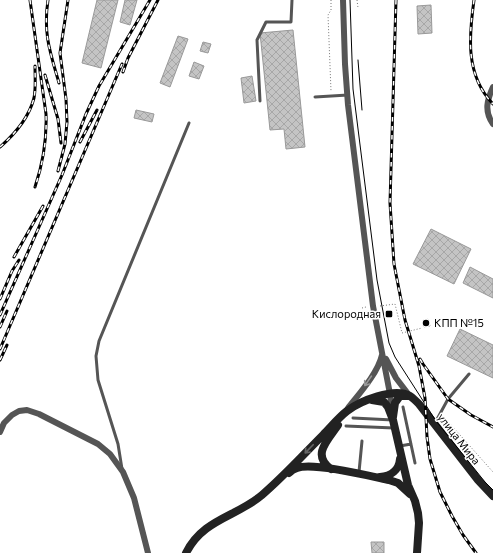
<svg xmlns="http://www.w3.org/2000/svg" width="493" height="553" font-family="Commissioner,sans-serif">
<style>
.building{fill:url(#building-cross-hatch);stroke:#999}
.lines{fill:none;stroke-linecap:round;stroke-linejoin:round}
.path{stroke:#777;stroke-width:1;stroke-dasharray:1 2;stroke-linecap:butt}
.lane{stroke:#555;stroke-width:3}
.street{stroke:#555;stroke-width:6}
.secondary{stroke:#222;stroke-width:8}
.tram{stroke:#000;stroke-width:1}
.rail-casing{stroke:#000;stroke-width:3}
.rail{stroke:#fff;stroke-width:1.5;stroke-dasharray:4.5;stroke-linecap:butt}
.oneway{stroke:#999}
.oneway2{stroke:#646464}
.poi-dot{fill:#000;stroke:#fff;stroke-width:1.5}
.labels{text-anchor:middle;stroke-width:3;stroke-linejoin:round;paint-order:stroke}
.poi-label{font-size:11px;fill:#000;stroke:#fff;text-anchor:end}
.street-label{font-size:11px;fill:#000;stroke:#fff}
</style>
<defs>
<pattern id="building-cross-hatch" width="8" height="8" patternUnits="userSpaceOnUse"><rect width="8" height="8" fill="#c4c4c4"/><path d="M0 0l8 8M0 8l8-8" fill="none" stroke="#a7a7a7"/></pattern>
</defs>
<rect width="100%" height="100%" fill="#fff"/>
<path class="building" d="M97,0H118L101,68L82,63Z
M125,0H137L130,25L120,22Z
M431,5L432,33L418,34L417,6Z
M293,30L305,147L286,149L284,129L270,130L260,33Z
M178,36L188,39L170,87L160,83Z
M203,42L211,44L208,53L200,51Z
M194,62L204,66L199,79L189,76Z
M252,76L256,101L244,103L241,78Z
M136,110L154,114L152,122L134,118Z
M431,229L471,249L454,284L413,264Z
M470,267L493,279V298L463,283Z
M428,319L430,326L424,327L423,321Z
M460,329L493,345V378L447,356Z
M371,542H384V553H372Z"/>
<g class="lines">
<path class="path" d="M331,0V10L328,15L331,91
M357,0L358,8
M380,306L395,304L402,333L422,328
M362,308L366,307
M444,417L493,472"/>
<path class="lane" d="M315,97L348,95
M260,101L257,40L266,22H291L292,0
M403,407L415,463
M353,418L393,420
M435,423L448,399L469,374
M346,426L394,428
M400,446L411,444
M122,469L118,444L98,380L96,356L99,341L189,123
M359,472L362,441"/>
<path class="street" d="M343,0L345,64L348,105L373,306L390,394L392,411
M493,87C487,100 484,111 493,124
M386,359L396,378L409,395
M348,408C359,394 378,373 382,355
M0,432L4,423L12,415L19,411L27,410L39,414L98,444L110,454L123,472L134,498L148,553"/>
<path class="secondary" d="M372,400L384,402L388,407L393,420L408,485L415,501L418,513L419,523L417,553
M393,417L395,403L400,396H407
M331,469C311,455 328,440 338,425
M289,473C291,471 294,469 297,468C313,462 370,476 389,480L398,483L410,494
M380,477C391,476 399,470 400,459
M186,553C203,519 236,517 262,495C284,476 303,455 323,435C331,427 338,418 347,411C360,401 394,387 410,396C413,398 416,401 419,404L478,480L493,496"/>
<path class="tram" d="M350,0L353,89L377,280L389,343L395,357L436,421L485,482L493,490
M358,60L362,110"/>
<defs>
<path id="rail" d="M30,0L46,114C47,140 43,163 35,187
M48,0C43,33 50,52 59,83
M396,0L390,203L394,264L405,320L419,366L425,398L427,437L430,459L440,492L452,516L463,535L476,553
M474,0C469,36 465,75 493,104
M123,72L128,58L158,0
M45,75L58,119L61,143
M80,142L97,110
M0,147C15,134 29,117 34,98C36,88 35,76 35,66
M58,171L65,144L67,122L66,99L60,53L68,0
M14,257L43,206
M0,299L12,271L19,260
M0,315L62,175L86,114L99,86L150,0
M0,327L7,311
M0,349L122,64
M420,359L423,364L448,399L471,415L493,427
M0,360L7,345"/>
</defs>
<use href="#rail" class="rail-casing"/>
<use href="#rail" class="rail"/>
</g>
<defs><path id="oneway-shaft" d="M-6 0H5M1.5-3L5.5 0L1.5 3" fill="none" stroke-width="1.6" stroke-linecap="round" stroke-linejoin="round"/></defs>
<use class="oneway" href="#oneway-shaft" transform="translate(368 381) rotate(125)"/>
<use class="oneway2" href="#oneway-shaft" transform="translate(309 449) rotate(134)"/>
<g class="poi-dot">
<rect x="385" y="310" width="8" height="8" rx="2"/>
<circle cx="426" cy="323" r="4"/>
</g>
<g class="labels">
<g class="poi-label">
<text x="381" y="318">Кислородная</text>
<text x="434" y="327" text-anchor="start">КПП №15</text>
</g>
<g class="street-label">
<text transform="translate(459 439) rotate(52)" y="4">улица Мира</text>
</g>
</g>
</svg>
